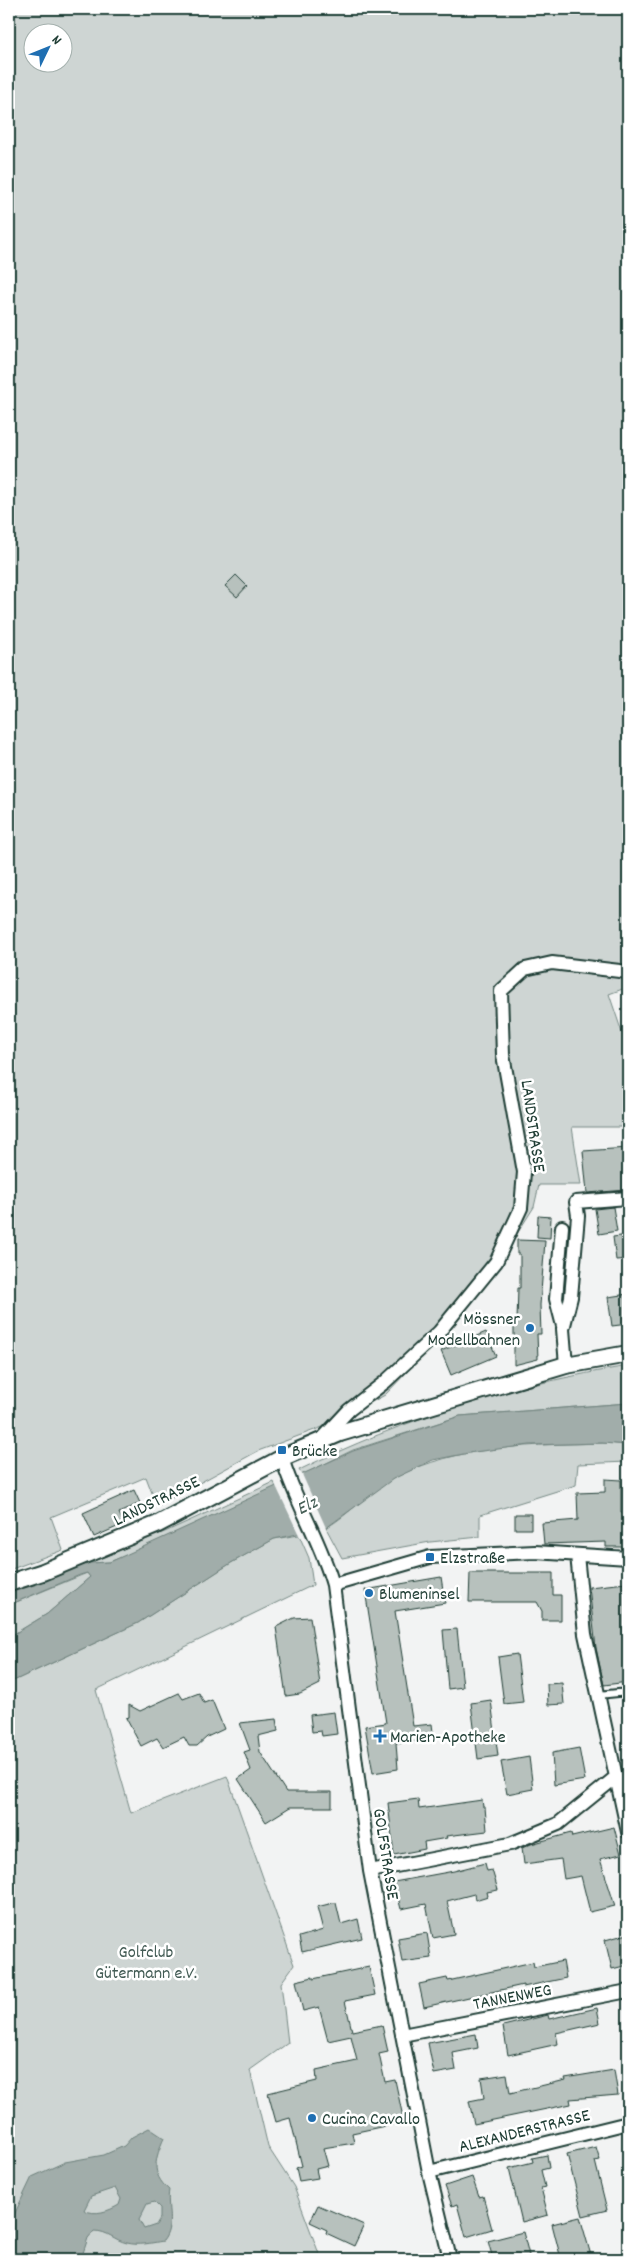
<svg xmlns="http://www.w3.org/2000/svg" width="637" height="2268" font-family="Dekko,sans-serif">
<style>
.green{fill:#ced5d3;stroke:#768984;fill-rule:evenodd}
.water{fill:#a1adaa;stroke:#6d807b;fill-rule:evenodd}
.pier{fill:#f2f3f3}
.building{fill:#b7c1bd;stroke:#1f3d34}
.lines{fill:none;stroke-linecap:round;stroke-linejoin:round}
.service-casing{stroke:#1f3d34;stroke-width:10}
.minor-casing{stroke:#1f3d34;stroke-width:16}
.tertiary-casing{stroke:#1f3d34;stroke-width:20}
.service{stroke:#fff;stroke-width:6}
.minor{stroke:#fff;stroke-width:12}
.tertiary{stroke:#fff;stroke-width:16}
.poi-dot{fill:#1f6fb2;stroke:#fff;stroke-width:2}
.labels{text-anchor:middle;stroke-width:5;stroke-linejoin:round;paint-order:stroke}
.street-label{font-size:18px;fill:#1f3d34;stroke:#fff}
.poi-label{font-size:18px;fill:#1f3d34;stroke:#fff;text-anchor:start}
.park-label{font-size:18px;fill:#425b54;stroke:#fff}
.water-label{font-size:19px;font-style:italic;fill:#465f57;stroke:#fff}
</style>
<rect width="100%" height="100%" fill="#f2f3f3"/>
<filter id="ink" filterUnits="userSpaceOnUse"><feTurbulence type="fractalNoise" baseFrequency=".02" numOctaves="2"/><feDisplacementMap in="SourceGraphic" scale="10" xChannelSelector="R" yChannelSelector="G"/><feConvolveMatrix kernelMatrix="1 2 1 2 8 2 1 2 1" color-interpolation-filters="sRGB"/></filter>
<g filter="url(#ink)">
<path class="green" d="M9,9H628V987L609,994L628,1050V1127H572L581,1185H539L534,1207L515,1237L503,1264L454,1323L385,1395L328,1425L258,1451L157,1506L146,1477L51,1517L63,1550L9,1570ZM32,32H62V62H32Z
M628,1366V1403L460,1416L353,1450L302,1475L299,1470C403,1419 514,1384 628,1366Z
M608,1443L628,1445V1462L578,1464L576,1485L480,1515V1537L430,1542L342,1558L326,1528C350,1514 369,1491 394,1478C459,1444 536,1445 608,1443Z
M274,1482L276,1487L127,1555L109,1562L89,1563L167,1531Z
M299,1535L309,1558L313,1585L96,1690L131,1813L227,1776L294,1965L281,1983L288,2043L250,2070L268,2147L294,2187L321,2259H9V1683L138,1623L231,1563L274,1539Z
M87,1573L90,1577L47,1614L9,1637V1605Z"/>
<path class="water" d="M628,1403V1445L602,1443L530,1445L474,1452L433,1460L393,1479L326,1528L274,1539L231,1563L138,1623L9,1683V1637L47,1614L90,1577L87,1573L80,1575L9,1605V1591L89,1563L110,1562L353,1451L460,1416Z
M149,2128L164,2138C155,2159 150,2173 169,2190C166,2207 175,2226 163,2241C151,2243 139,2246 127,2243C114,2240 108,2231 94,2231L88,2238L81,2259H15L9,2253V2220L14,2215L32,2177L65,2162L104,2155L124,2146L132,2137ZM115,2188L121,2199L119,2205C109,2211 95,2216 84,2210L91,2196ZM154,2202L160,2208V2218L156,2225L144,2229L139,2220L147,2204Z"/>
<path class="pier" d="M301,1472L327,1530L300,1537L275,1484Z"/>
<path class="building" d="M236,575L247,586L237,597L225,586Z
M628,1148V1190L587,1193L583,1151Z
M613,1207L617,1231L599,1234L595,1209Z
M538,1216L551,1217L550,1238L537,1237Z
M628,1235V1259L616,1260L613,1237Z
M517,1240L545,1241L540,1305L541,1334H537L538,1359L514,1365V1321H517L518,1288H520V1254H517Z
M628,1294V1324L612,1326L608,1297Z
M486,1332L496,1356L451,1375L441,1351Z
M605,1479L621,1480V1512H628V1547H606V1542L544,1544L542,1523L578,1520L577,1493L605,1492Z
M134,1490L140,1503L119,1513L124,1524L94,1537L83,1513Z
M515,1514H531V1529H515Z
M470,1573H553V1595H561V1620H542V1611L537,1602H469Z
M441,1577L445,1603L395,1611L413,1726L432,1724L434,1740L396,1743L398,1769L373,1773L365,1726L386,1723L365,1590Z
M626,1583L628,1682L604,1685L596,1648L589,1587Z
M310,1617L320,1684L300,1694L286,1696L276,1627L294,1618Z
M457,1629L463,1687L448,1689L443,1630Z
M517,1654L523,1702L504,1704L498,1657Z
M562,1683L564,1704L548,1705L547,1684Z
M179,1693L183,1699L199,1693L204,1703L212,1700L224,1729L207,1737L197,1746H189L184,1737L163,1747L157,1738L141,1746L126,1718L129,1717V1705L140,1711Z
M491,1700L498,1756L478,1759L471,1703Z
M334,1712L337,1734L322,1736L321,1731L312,1732L310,1715Z
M276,1719L278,1731L258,1736L260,1752L286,1792H332V1807H290L266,1822L238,1779L251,1770L244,1752L250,1750L240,1723Z
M579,1748L585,1780L554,1785L552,1753Z
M529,1757L533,1789L507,1794L501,1762Z
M418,1799L419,1809L482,1800L483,1807H485L487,1831L446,1836L447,1838L424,1842L425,1849L394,1855L388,1803Z
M614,1827L621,1854L600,1859L615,1906L590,1912L581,1876L564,1879L561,1859L524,1864L522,1848L531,1844L571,1833L572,1837Z
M485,1863L487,1871L492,1870L498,1890L487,1892L488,1896L475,1900L474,1894L447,1901L454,1934L433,1938L426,1904L401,1909L394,1882L454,1871Z
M333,1903H336L341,1924L358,1919L362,1938L302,1952L299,1937L323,1930L317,1907Z
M427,1933L431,1958L402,1962L398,1938Z
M628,1934V1965L612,1969L605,1940Z
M563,1961L566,1978L523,1987V1985L424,2007L419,1984L447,1978L448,1981L533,1962L534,1967Z
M369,1967L375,1995L345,2001L352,2031L382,2025L388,2052L379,2054L385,2082L395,2080L404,2122L352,2133L354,2143L323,2148L328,2166L316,2169L318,2178L299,2181L296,2168L302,2166L290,2118L276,2122L268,2093L317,2081L316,2070L357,2061L351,2036L328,2041L319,2007L303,2011L296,1981L313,1977V1979Z
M597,2008L600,2023L556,2033L558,2044L508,2055L503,2026L548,2015L549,2019Z
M476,2034L478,2048L453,2053L456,2070L434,2074L428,2043Z
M614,2070L618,2095L570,2099L571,2104L474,2124L469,2101L484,2098L481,2078L507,2074L510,2093L566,2080L565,2078Z
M596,2147L600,2160L595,2161L607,2210L583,2216L567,2154Z
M547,2155L549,2168L541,2170L545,2187L541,2188L548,2215L522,2222L509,2168L533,2162L532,2158Z
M472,2177L479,2197L483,2196L492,2229L466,2237L457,2204L452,2206L445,2186Z
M318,2205L364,2225L354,2246L326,2233L327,2230L310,2222Z
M580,2217L592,2259H561L552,2224Z
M523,2232L530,2259H493L488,2241Z"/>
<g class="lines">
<defs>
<path id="service" d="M598,1695L628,1692"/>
<path id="minor" d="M562,1227L556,1299L563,1326
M566,1365L563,1329L571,1297L578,1216L576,1202L628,1198
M322,1439L349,1410L385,1382L439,1332L496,1262L521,1208L524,1172L503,1055L501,991L525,969L552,963L628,972
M282,1458C295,1502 321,1541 333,1585L370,1871L429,2172L450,2259
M577,1555L585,1634L628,1832
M333,1585L430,1557L535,1552L628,1558
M370,1871L510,1844L558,1824L616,1777
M402,2035L628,1991
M429,2172L628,2123"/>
<path id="tertiary" d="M9,1583L43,1572L156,1525L286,1456L340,1433L566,1365L628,1354"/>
</defs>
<use href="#service" class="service-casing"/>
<use href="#minor" class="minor-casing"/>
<use href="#tertiary" class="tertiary-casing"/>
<use href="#service" class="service"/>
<use href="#minor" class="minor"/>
<use href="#tertiary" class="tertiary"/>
</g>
</g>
<g class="poi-dot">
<circle cx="530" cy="1328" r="5"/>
<rect x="277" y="1445" width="10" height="10" rx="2.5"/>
<rect x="425" y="1552" width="10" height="10" rx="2.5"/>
<circle cx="369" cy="1593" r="5"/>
<path d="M377.5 1728.5h5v5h5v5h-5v5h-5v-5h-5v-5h5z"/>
<circle cx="312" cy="2118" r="5"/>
</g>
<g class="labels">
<g class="street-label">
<text transform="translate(534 1126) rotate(82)" y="6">LANDSTRASSE</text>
<text transform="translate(156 1500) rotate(-26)" y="6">LANDSTRASSE</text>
<text transform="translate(387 1854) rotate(81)" y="6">GOLFSTRASSE</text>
<text transform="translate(512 1996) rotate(-11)" y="6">TANNENWEG</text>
<text transform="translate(524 2130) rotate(-14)" y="6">ALEXANDERSTRASSE</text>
</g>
<g class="poi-label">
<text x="520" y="1324" text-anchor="end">Mössner<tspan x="520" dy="21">Modellbahnen</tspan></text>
<text x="292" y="1456">Brücke</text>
<text x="440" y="1563">Elzstraße</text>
<text x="379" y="1599">Blumeninsel</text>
<text x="390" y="1742">Marien-Apotheke</text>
<text x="322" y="2124">Cucina Cavallo</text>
</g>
<g class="park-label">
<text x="146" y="1957">Golfclub<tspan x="146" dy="21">Gütermann e.V.</tspan></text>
</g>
<g class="water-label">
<text transform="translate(306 1504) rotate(-27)" y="7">Elz</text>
</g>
</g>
<rect width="637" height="2268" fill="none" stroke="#fff" stroke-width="30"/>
<rect x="15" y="15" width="607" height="2238" fill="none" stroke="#1f3d34" stroke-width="2" filter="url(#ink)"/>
<g transform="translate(48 48) rotate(47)"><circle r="24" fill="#ffffff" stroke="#a5b1ae"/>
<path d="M0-4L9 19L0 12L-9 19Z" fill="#1f6fb2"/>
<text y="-8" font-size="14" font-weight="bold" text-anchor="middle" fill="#1f3d34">N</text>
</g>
</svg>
